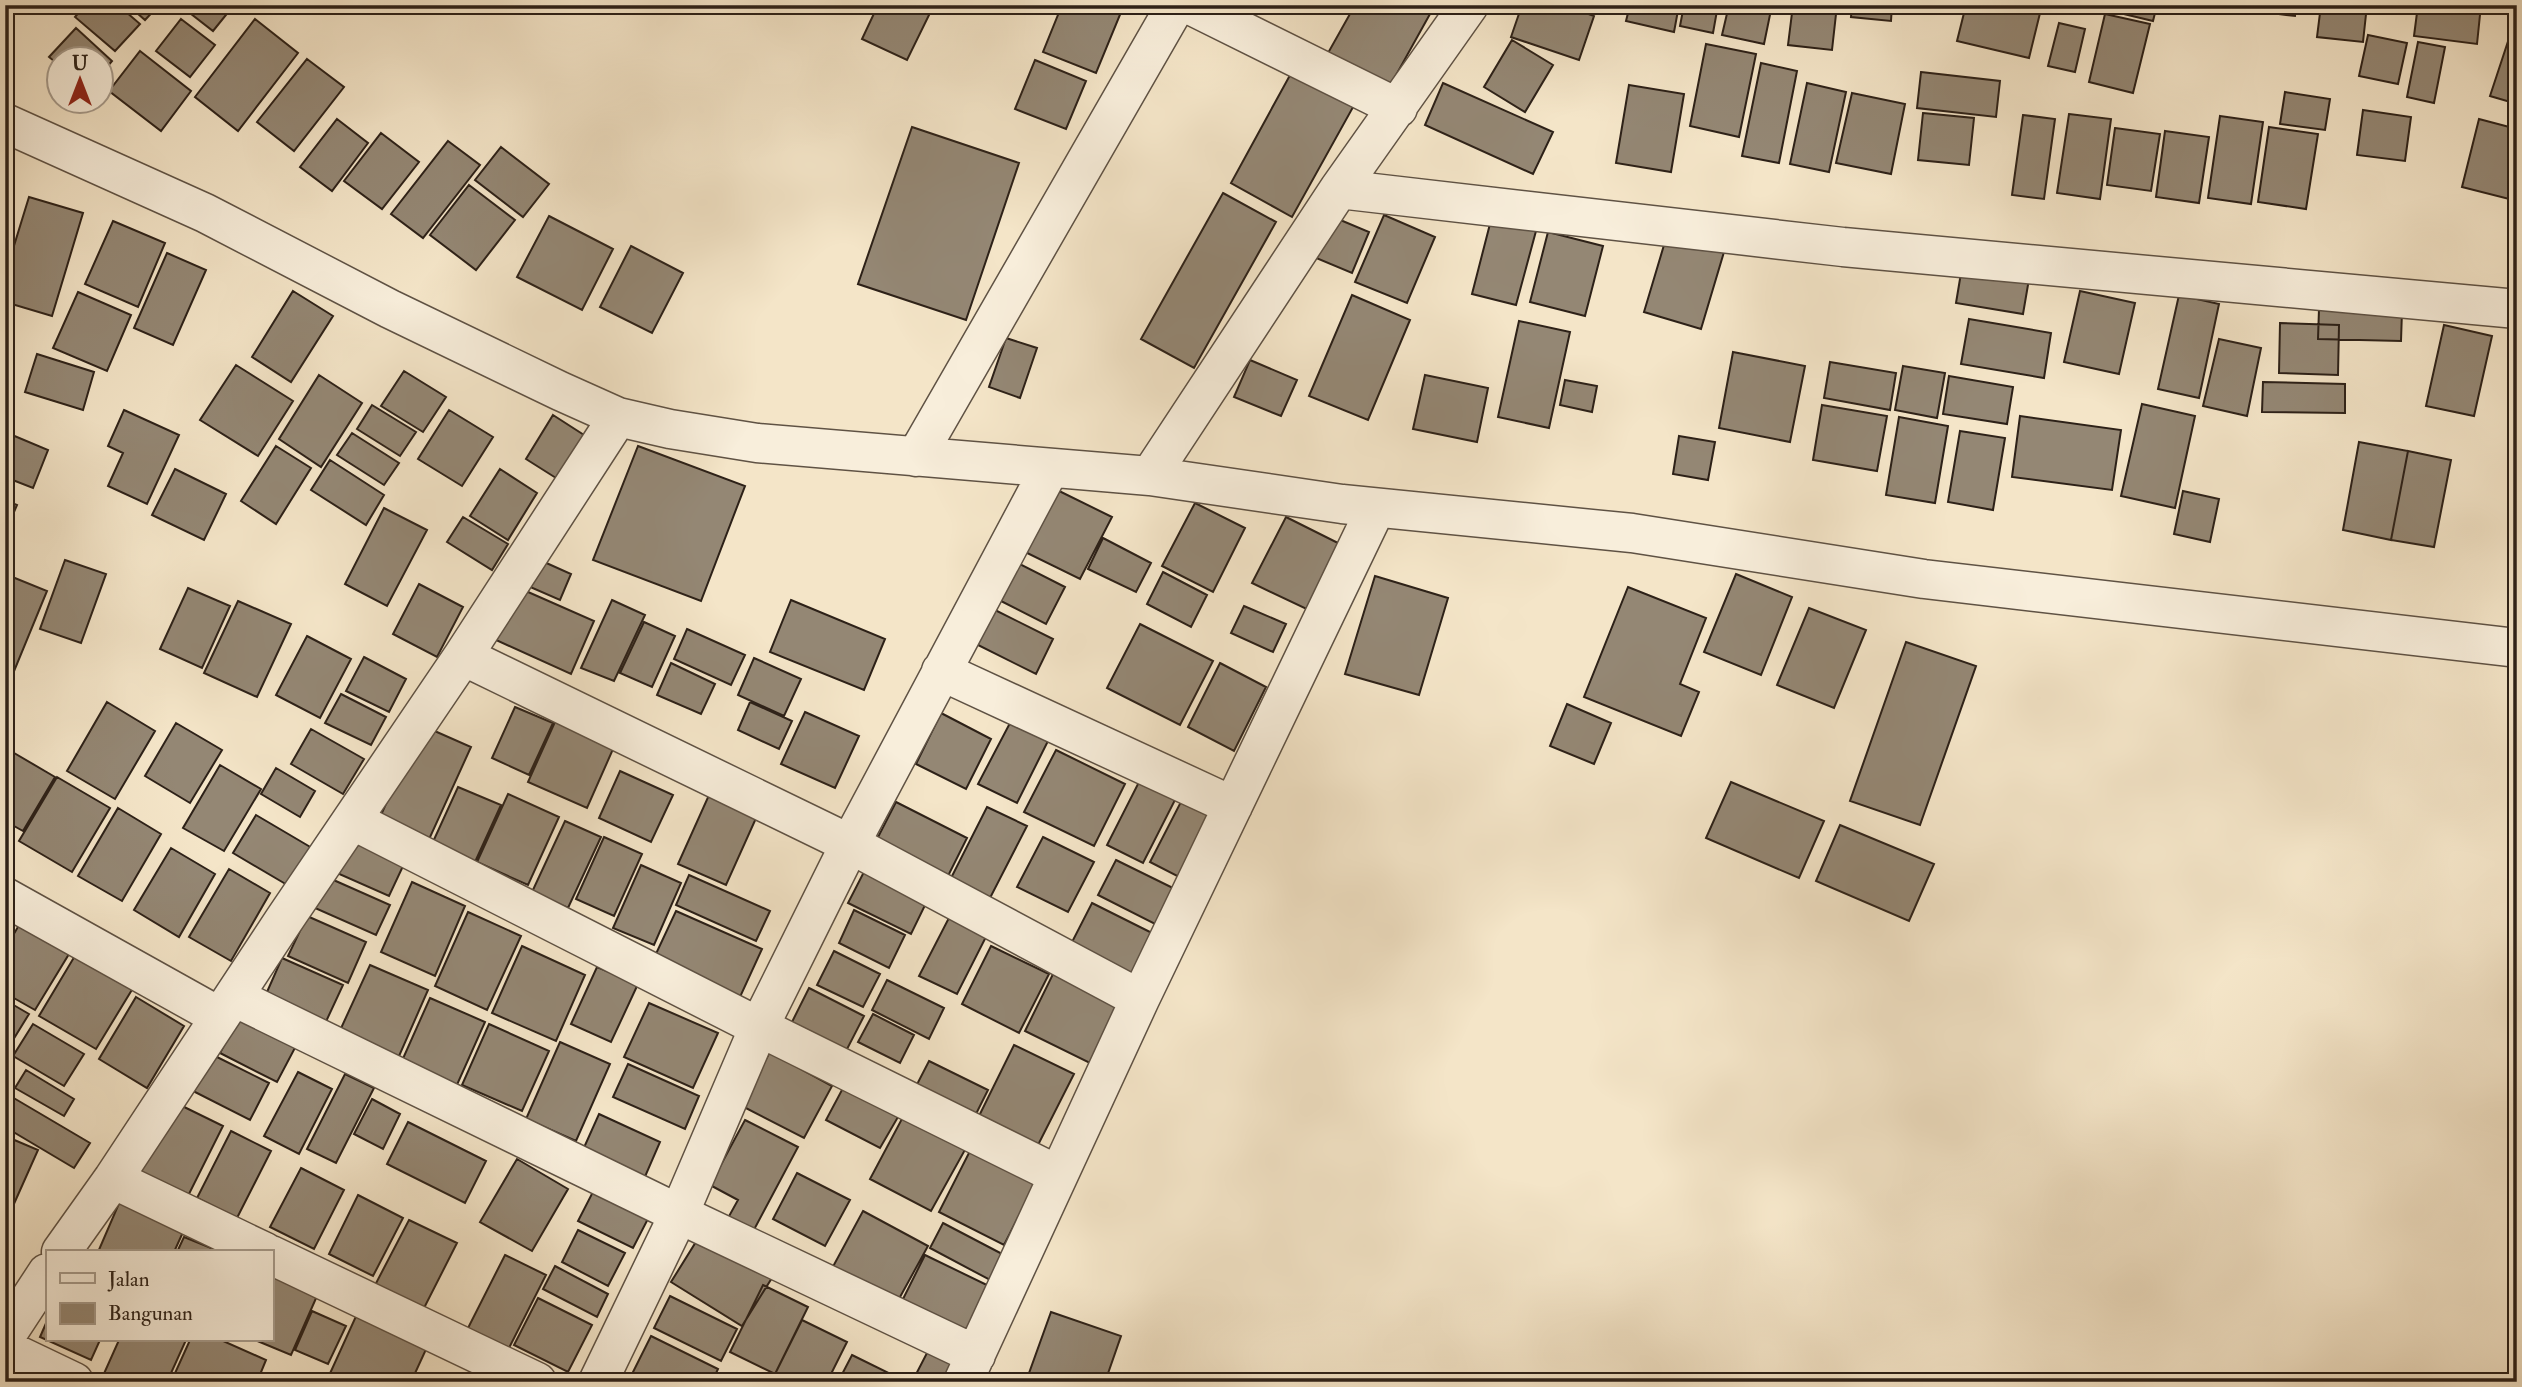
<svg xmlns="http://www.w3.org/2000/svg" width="2522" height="1387" font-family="'IM FELL Double Pica',serif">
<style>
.building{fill:#948774;stroke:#2d2118;stroke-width:2}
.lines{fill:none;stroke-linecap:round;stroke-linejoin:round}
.minor-casing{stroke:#5f5244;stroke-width:41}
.minor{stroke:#f8eedb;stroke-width:38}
</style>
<rect width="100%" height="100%" fill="#f4e5c8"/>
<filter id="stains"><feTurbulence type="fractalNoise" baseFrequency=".00286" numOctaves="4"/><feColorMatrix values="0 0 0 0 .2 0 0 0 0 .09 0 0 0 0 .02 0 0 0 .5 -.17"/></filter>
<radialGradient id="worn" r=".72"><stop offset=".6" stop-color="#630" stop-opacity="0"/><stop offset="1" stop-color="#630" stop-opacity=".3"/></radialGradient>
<path class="building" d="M85,5H118L140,24L115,51L75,17Z
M128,5H159L145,20Z
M189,5H234L213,31L186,10Z
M878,5H912L930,13L907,60L862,39Z
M1062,5H1124L1096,73L1043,52Z
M1355,5H1435L1390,86L1328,53Z
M1522,5H1564L1594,16L1579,60L1511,37Z
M1630,5H1679L1674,32L1626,21Z
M1684,5H1718L1713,33L1680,26Z
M1729,5H1772L1764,44L1722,35Z
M1793,5H1837L1832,50L1788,45Z
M1852,5H1892L1891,21L1851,17Z
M1966,5H2042L2029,58L1957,41Z
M2108,5H2157L2153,21L2107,10Z
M2271,5H2296L2295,16L2270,13Z
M2321,5H2367L2363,42L2317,37Z
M2418,5H2481L2477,44L2414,36Z
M2105,14L2150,24L2133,93L2089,82Z
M2517,14V104L2490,96Z
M181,19L215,45L190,77L156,51Z
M255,19L298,53L238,131L195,97Z
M2059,23L2085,29L2075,72L2048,66Z
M76,28L112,61L102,73V60H60V66L49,57Z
M2368,35L2407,43L2398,84L2359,76Z
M1512,40L1553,65L1525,112L1484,87Z
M2418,42L2445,47L2434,103L2407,97Z
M1706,44L1756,54L1739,137L1690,126Z
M140,51L191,91L161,131L109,91Z
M307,59L344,87L294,151L257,122Z
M1035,60L1086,81L1066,129L1015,109Z
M1761,63L1797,71L1779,163L1742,156Z
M1295,66L1357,100L1292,217L1231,183Z
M1921,72L2000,81L1996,117L1917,108Z
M1443,83L1553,132L1533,174L1425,125Z
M1807,83L1846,92L1829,172L1790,164Z
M1629,85L1684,94L1671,172L1616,163Z
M2285,92L2330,99L2325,130L2280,124Z
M1852,93L1905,104L1891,174L1836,163Z
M2363,110L2411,117L2405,161L2357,155Z
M1923,113L1974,118L1969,165L1918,160Z
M2069,114L2111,119L2100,199L2057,193Z
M2023,115L2055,119L2044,199L2012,195Z
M2220,116L2263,122L2251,204L2208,198Z
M337,119L368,143L332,191L300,167Z
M2479,119L2517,129V201L2462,187Z
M912,127L1019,163L966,320L858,284Z
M2269,127L2318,134L2306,209L2258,202Z
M2115,128L2160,134L2151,191L2107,185Z
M2165,131L2209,137L2199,203L2156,197Z
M381,133L419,162L382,209L344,181Z
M448,141L480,165L423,238L391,214Z
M501,147L549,184L523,217L475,180Z
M469,185L515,220L476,270L430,235Z
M1223,193L1276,222L1194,368L1141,339Z
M29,197L83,213L52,316L5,302V275Z
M1326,214L1369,232L1352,273L1309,255Z
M1384,215L1435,237L1407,303L1355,282Z
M549,216L613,249L582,310L517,277Z
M1491,220L1536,231L1516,305L1472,294Z
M113,221L165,243L138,307L85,284Z
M1548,232L1603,246L1585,316L1530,302Z
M1667,235L1724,252L1701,329L1644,312Z
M631,246L683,273L652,333L600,307Z
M167,253L206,270L173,345L134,328Z
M1962,267L2029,279L2023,314L1956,303Z
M293,291L333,316L291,382L252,357Z
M2080,291L2135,303L2119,374L2064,362Z
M78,292L131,315L107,371L53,348Z
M1352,295L1410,320L1368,420L1309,396Z
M2179,295L2219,304L2199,398L2158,389Z
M2319,309L2402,311L2401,341L2318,339Z
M1969,319L2051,333L2044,378L1961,364Z
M1519,321L1570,332L1549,428L1498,417Z
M2280,323L2339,325L2338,375L2279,373Z
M2444,325L2492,336L2474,416L2426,406Z
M1006,338L1037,348L1020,398L989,387Z
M2219,339L2261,348L2247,416L2203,406Z
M1733,352L1805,366L1790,442L1719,428Z
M37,354L94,372L83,410L25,392Z
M1250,360L1297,380L1281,416L1234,397Z
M1830,362L1896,373L1890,410L1824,398Z
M236,365L293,401L258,456L200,420Z
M1903,366L1945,373L1937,418L1895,410Z
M404,371L446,397L423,432L381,406Z
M319,375L362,403L321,467L279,439Z
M1425,375L1488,388L1477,442L1413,429Z
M1949,376L2013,387L2007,424L1943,414Z
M1565,380L1597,386L1592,412L1560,405Z
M2263,382L2345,384V413L2262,412Z
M2142,404L2195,416L2175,508L2121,496Z
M372,405L416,432L400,456L357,429Z
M1822,405L1887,416L1877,471L1813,460Z
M124,410L179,435L147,504L108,486L123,453L108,446Z
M449,410L493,437L462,486L418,459Z
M553,415L584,435L556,478L526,459Z
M2020,416L2121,430L2112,490L2012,477Z
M1899,417L1948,426L1935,503L1886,495Z
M1960,431L2005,438L1993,510L1948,502Z
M5,432L48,450L33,488L5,477Z
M352,433L399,463L384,485L337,455Z
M1679,436L1715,442L1708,480L1673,474Z
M2359,442L2408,451L2391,540L2343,530Z
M276,446L311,468L276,524L241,501Z
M638,446L745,486L701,601L593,560Z
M2408,451L2451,460L2434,547L2391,540Z
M330,460L384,495L366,525L311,490Z
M175,469L226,494L204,540L152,515Z
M500,469L537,493L508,540L470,516Z
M1051,487L1112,517L1080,579L1019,549Z
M2183,491L2219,499L2210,542L2174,534Z
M5,500L17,505L5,533Z
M1195,503L1245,528L1213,592L1162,566Z
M384,508L427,530L387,606L345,584Z
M463,517L508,544L492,570L447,542Z
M1286,517L1348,548L1315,613L1252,583Z
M1103,538L1151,563L1136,592L1088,569Z
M533,557L571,574L560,600L521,583Z
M65,560L106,574L81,643L40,629Z
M1012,560L1065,587L1046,624L993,597Z
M1163,572L1207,595L1191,627L1147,604Z
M5,574L47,591L10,681L5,679Z
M1736,574L1792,597L1761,675L1704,652Z
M1375,576L1448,598L1419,695L1345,674Z
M419,584L463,607L437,657L393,634Z
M1628,587L1706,618L1680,684L1699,692L1681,736L1584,697Z
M188,588L230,606L202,668L160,649Z
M519,588L594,621L571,674L496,640Z
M612,600L645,615L614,681L581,668Z
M791,600L885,639L864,690L770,652Z
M238,601L291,624L257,697L204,673Z
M1244,606L1286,624L1273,652L1231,633Z
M991,608L1053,639L1036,674L974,643Z
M1809,608L1866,630L1834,708L1777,685Z
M644,622L675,636L652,687L620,673Z
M1140,624L1213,661L1180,725L1107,688Z
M687,629L745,655L731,685L674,659Z
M307,636L351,659L320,718L276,695Z
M1906,642L1976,666L1920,825L1850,801Z
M364,657L406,679L389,712L346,691Z
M754,658L801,679L784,716L738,695Z
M671,663L715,684L701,714L657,695Z
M1220,663L1266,687L1234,751L1188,727Z
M341,694L386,717L371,745L325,723Z
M107,702L155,731L115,799L67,771Z
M750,702L792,721L779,749L738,730Z
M1567,704L1611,723L1594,764L1550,746Z
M515,707L553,723L529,775L492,758Z
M805,712L859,736L835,788L781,764Z
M559,713L617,740L587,808L528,782Z
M941,713L991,739L966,789L916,764Z
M176,723L222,750L190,803L145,776Z
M1010,723L1048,741L1017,803L978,784Z
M421,725L471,747L426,846L377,824Z
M311,729L364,759L343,794L291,764Z
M9,750L55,777L23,831L5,821V757Z
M1056,750L1125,784L1094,846L1024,812Z
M220,765L261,789L224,851L183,828Z
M276,768L315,791L300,817L261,794Z
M620,771L673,795L651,842L599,818Z
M57,777L110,808L72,872L19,841Z
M1140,780L1176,798L1143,863L1107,845Z
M1731,782L1824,821L1799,878L1706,838Z
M458,787L501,805L475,862L432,844Z
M508,794L559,817L528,885L477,862Z
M1185,794L1218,811L1183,879L1150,862Z
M709,795L757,816L726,885L678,864Z
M896,802L967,838L948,876L876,841Z
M987,807L1027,826L989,900L950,880Z
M118,808L161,834L122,901L78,876Z
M256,815L312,848L289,886L233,853Z
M565,821L601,837L568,908L532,892Z
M1840,825L1934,864L1909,921L1816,881Z
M604,837L642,854L614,916L576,899Z
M1043,837L1094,862L1068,912L1017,887Z
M351,841L404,864L389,896L337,873Z
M171,848L215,874L179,937L134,910Z
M1116,860L1175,889L1157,925L1098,895Z
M641,865L681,883L654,945L613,928Z
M867,866L929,897L911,934L848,903Z
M229,869L270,893L231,961L189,937Z
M689,875L770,911L756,941L676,905Z
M329,878L390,905L376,935L315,908Z
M412,882L465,906L435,976L381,952Z
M1092,903L1164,939L1143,981L1071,944Z
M854,910L905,935L889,968L839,943Z
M953,910L990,929L957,994L919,976Z
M676,911L762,949L740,997L654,958Z
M468,912L521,936L487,1010L435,986Z
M307,916L366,942L348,983L288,956Z
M22,920L72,949L35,1010L5,993V949Z
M522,946L585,975L556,1041L492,1013Z
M991,946L1049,974L1019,1033L962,1004Z
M834,951L880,974L863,1007L817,985Z
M76,954L133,988L96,1049L39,1016Z
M282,958L343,985L323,1028L263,1001Z
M370,965L428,990L396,1063L337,1037Z
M597,967L638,984L611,1042L571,1024Z
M1055,970L1128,1006L1098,1067L1025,1031Z
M887,980L944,1008L929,1039L872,1010Z
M809,988L864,1016L844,1055L789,1028Z
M136,997L184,1026L147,1088L99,1059Z
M430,998L485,1022L456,1087L401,1063Z
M5,1000L29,1014L5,1053Z
M649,1003L718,1033L693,1088L624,1057Z
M873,1014L914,1035L900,1063L858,1042Z
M240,1015L297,1044L277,1082L220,1053Z
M33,1024L84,1054L64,1086L13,1056Z
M489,1024L549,1051L522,1111L462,1085Z
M560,1042L610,1064L576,1141L526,1119Z
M1014,1045L1074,1074L1037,1147L978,1118Z
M770,1052L832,1086L804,1138L740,1105Z
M211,1054L269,1083L250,1120L193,1091Z
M929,1061L988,1090L970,1126L911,1096Z
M628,1064L699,1096L685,1129L613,1097Z
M26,1070L74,1099L64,1116L15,1088Z
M298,1072L332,1089L299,1154L264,1136Z
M345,1074L374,1088L336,1163L307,1149Z
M843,1088L898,1117L880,1148L826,1120Z
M12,1097L90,1143L74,1168L5,1127V1109Z
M372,1099L400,1114L383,1149L354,1134Z
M174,1102L223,1126L187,1198L138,1173Z
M599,1114L660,1142L644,1179L582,1152Z
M904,1115L966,1148L931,1211L870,1179Z
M745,1120L798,1147L748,1241L723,1227L738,1200L710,1185Z
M408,1122L486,1161L465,1203L387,1164Z
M231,1131L271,1151L237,1218L197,1198Z
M5,1136L38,1150L5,1224Z
M973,1145L1039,1177L1004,1245L939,1212Z
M517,1159L568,1189L532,1251L480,1222Z
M301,1168L344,1190L314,1249L270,1227Z
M797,1173L850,1200L825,1246L773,1219Z
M597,1184L652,1211L633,1248L578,1221Z
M358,1195L403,1218L373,1276L329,1254Z
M120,1201L184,1230L174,1252H98Z
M863,1211L928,1246L894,1308L829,1274Z
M409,1220L457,1243L421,1314L373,1289Z
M943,1223L1006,1256L992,1281L930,1248Z
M704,1229L775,1273L742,1326L671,1282Z
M578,1230L625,1253L608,1286L562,1262Z
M184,1237L221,1252H177Z
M505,1255L546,1275L508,1350L467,1330Z
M925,1255L991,1287L965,1337L900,1305Z
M555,1266L608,1294L597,1317L543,1289Z
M273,1277L317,1296L291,1355L255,1340H271V1281Z
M763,1285L808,1307L775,1374L730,1352Z
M670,1296L737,1329L721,1361L654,1328Z
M538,1298L592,1325L568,1372L514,1345Z
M312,1311L346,1326L328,1364L295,1350Z
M1051,1312L1121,1336L1105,1382H1044L1028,1376Z
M357,1314L428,1345L411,1382L327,1380Z
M802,1320L847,1342L827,1382H771Z
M47,1321V1340H100L91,1360L40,1337Z
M651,1336L718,1369L712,1382H628Z
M119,1340H186L167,1382H110L102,1378Z
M190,1340H221L266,1360L257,1382H171Z
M928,1351L964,1369L957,1382H912Z
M852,1355L903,1380V1382H838Z"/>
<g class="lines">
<defs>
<path id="minor" d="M1190,5L1398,108
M5,123L205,213L390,309L560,391L618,417L670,429L757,443L1150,476L1342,504L1632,533L1924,579L2517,648
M1339,189L1843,247L2517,309
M916,457L1176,5
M1150,476L1339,189L1469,5
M463,656L850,844L1140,999
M941,671L1233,806
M352,820L759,1027L1058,1175
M5,897L220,1017
M234,997L679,1214L976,1355
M113,1179L265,1252
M61,1252L113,1179L284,920L463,656L618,417
M271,1255L537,1382
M5,1337L47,1273
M5,1349L74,1382
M598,1382L679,1214L759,1027L850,844L1050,468
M963,1382L1140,999L1376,508"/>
</defs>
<use href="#minor" class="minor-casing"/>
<use href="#minor" class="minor"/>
</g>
<rect width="2522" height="1387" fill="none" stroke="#f4e5c8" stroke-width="28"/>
<rect x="7" y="7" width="2508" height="1373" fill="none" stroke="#2d2118" stroke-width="3.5"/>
<rect x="14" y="14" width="2494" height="1359" fill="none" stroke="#2d2118" stroke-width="2"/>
<rect x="46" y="1250" width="228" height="91" fill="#f8eedb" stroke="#a79c8d" stroke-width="2"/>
<rect x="60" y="1273" width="35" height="10" fill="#f8eedb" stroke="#a79c8d" stroke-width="2"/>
<text x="108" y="1286" font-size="21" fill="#2d2118">Jalan</text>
<rect x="60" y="1303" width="35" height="21" fill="#948774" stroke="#a79c8d" stroke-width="2"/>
<text x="108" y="1320" font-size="21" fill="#2d2118">Bangunan</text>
<g transform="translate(80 80)"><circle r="33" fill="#f8eedb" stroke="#a79c8d" stroke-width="2"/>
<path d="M0-5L12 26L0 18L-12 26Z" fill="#8f2418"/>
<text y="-10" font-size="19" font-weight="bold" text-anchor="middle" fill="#2d2118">U</text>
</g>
<rect width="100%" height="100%" filter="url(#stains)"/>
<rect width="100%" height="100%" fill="url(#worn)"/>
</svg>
